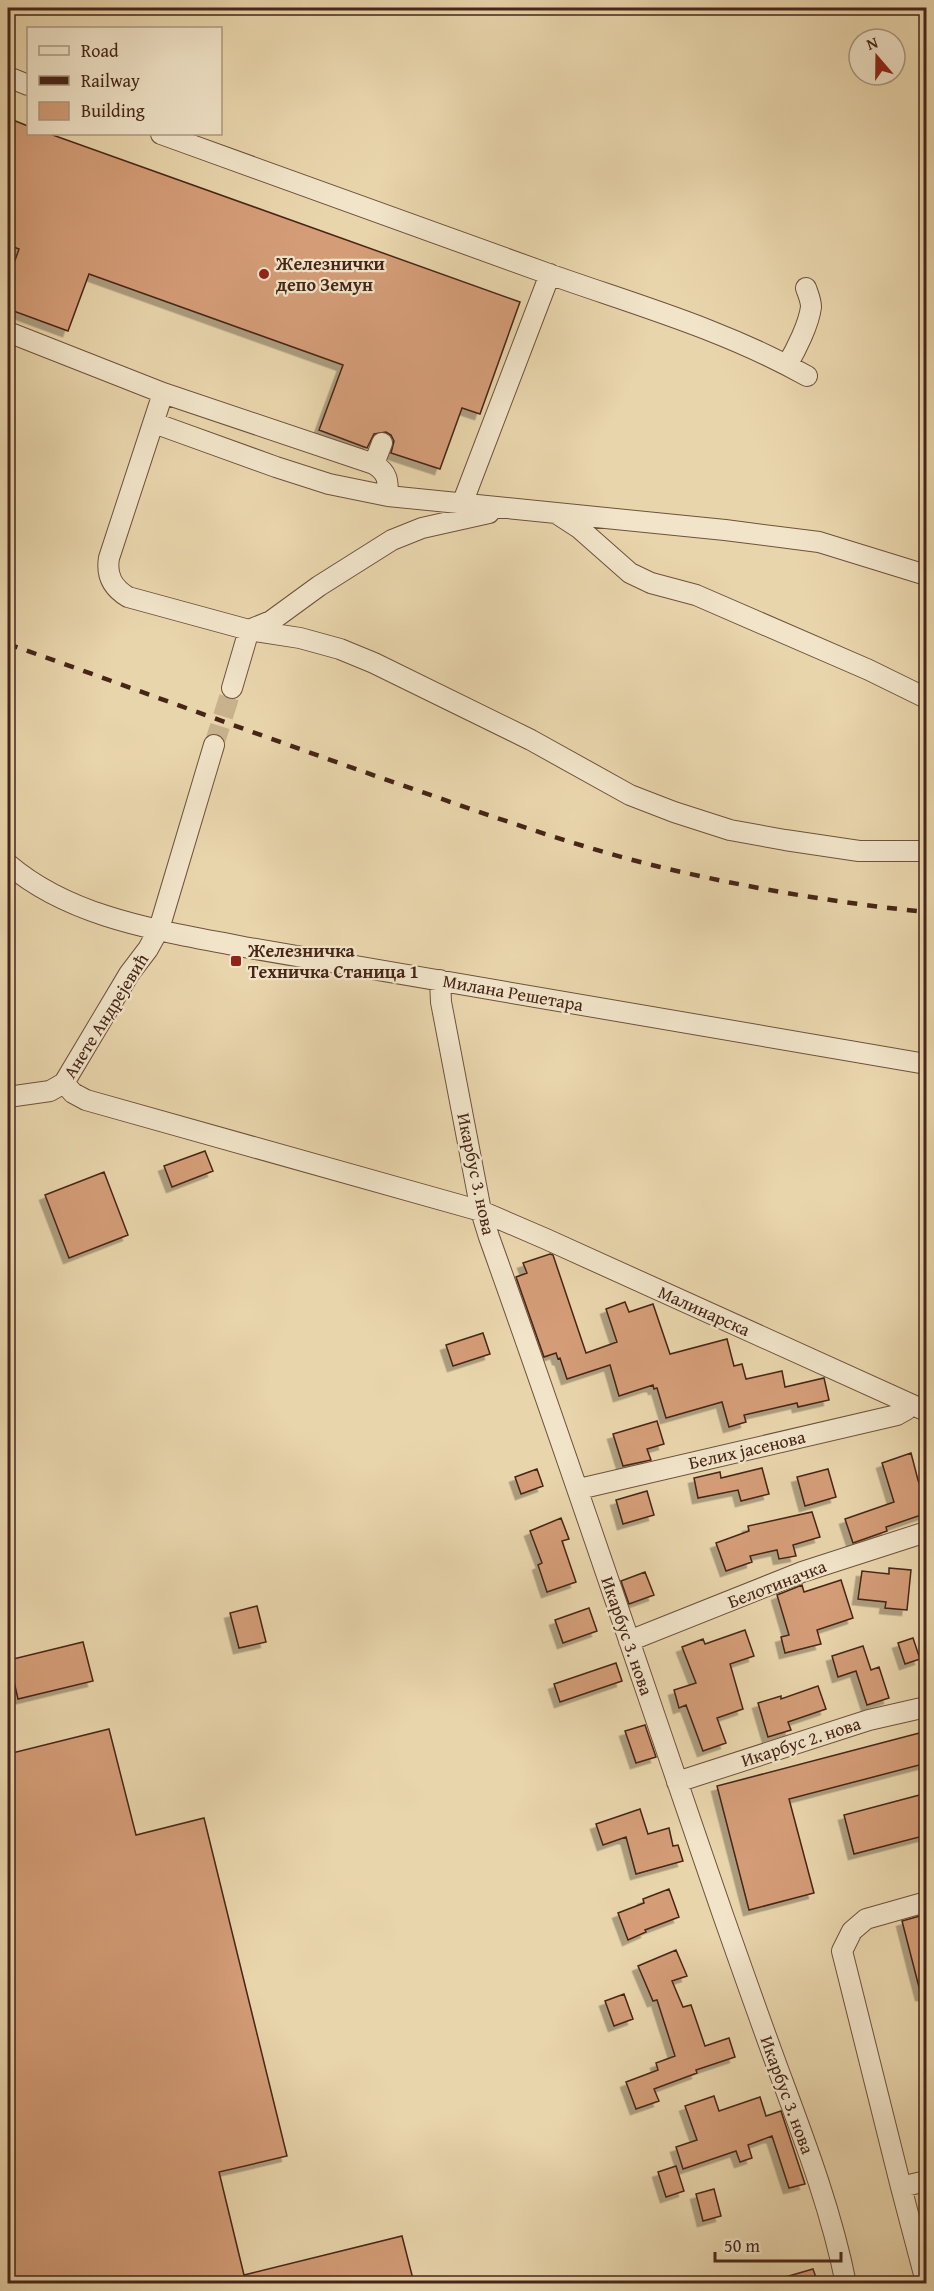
<svg xmlns="http://www.w3.org/2000/svg" width="934" height="2291" font-family="'Gentium Book Plus',serif">
<style>
.building{fill:#d49d78;stroke:#462517;stroke-width:1.5;filter:url(#shadow)}
.lines{fill:none;stroke-linecap:round;stroke-linejoin:round}
.minor-tunnel{stroke:#c8b28e;stroke-width:20;stroke-dasharray:20 10;stroke-linecap:butt}
.minor-casing{stroke:#6f513c;stroke-width:22}
.minor{stroke:#f1e4c9;stroke-width:20}
.rail{stroke:#462517;stroke-width:4.5;stroke-dasharray:10 10;stroke-linecap:butt}
.poi-dot{fill:#8f2418;stroke:#f1e4c9;stroke-width:2}
.labels{text-anchor:middle;stroke-width:4.5;stroke-linejoin:round;paint-order:stroke}
.poi-label{font-size:18px;font-weight:bold;fill:#462517;stroke:#f1e4c9;text-anchor:start}
.street-label{font-size:18px;fill:#462517;stroke:#f1e4c9}
</style>
<defs>
<filter id="shadow"><feDropShadow dx="-5.5" dy="5.5" stdDeviation="0" flood-color="#0004"/></filter>
</defs>
<rect width="100%" height="100%" fill="#e9d5ac"/>
<filter id="stains"><feTurbulence type="fractalNoise" baseFrequency=".00333" numOctaves="4"/><feColorMatrix values="0 0 0 0 .2 0 0 0 0 .09 0 0 0 0 .02 0 0 0 .5 -.17"/></filter>
<radialGradient id="worn" r=".72"><stop offset=".6" stop-color="#630" stop-opacity="0"/><stop offset="1" stop-color="#630" stop-opacity=".3"/></radialGradient>
<path class="building" d="M8,118L28,126V134H50L520,302L480,414L462,408L440,469L391,453L394,441L391,435L386,432L374,434L367,448L319,430L343,365L89,274L68,331L8,309V280L19,249L8,245Z
M205,1151L213,1171L172,1187L164,1166Z
M104,1172L128,1235L69,1258L45,1195Z
M550,1254L553,1255L586,1353L617,1342L606,1309L625,1302L629,1312L653,1304L670,1354L727,1339L734,1366L742,1364L746,1379L782,1371L785,1387L824,1378L829,1400L798,1407L797,1403L744,1415L746,1422L729,1427L722,1402L666,1418L657,1388L654,1389L653,1385L619,1396L610,1365L567,1379L560,1358L558,1359L556,1353L544,1357L516,1277L527,1273L523,1263Z
M483,1333L490,1354L453,1366L446,1345Z
M657,1421L664,1444L647,1449L651,1460L623,1466L613,1434Z
M911,1453L918,1480L927,1502V1513L886,1527L887,1531L853,1543L845,1519L894,1502L882,1463Z
M762,1468L769,1494L741,1501L738,1490L698,1498L694,1478L720,1472L721,1478Z
M537,1469L543,1486L521,1494L515,1477Z
M828,1469L836,1497L805,1506L797,1477Z
M647,1491L654,1515L623,1524L616,1500Z
M812,1512L820,1537L793,1545L796,1556L779,1559L777,1550L750,1556L752,1562L726,1571L716,1543L749,1531L748,1526Z
M561,1518L569,1539L562,1541L576,1582L547,1592L538,1565L542,1563L530,1531Z
M889,1568L911,1570L907,1610L885,1608L886,1602L858,1599L862,1571L889,1574Z
M645,1572L654,1595L629,1604L621,1581Z
M841,1580L853,1618L817,1630L821,1644L785,1653L781,1637L789,1635L777,1595L802,1585L804,1592Z
M257,1606L266,1642L239,1648L230,1613Z
M589,1608L597,1631L563,1643L555,1620Z
M745,1630L754,1656L730,1664L743,1709L717,1718L726,1743L703,1751L686,1705L679,1708L674,1690L696,1683L682,1647L703,1639L705,1644Z
M913,1638L920,1659L905,1664L898,1643Z
M83,1642L93,1681L18,1699L9,1660Z
M863,1646L871,1670L879,1667L889,1698L867,1705L856,1671L838,1677L832,1656Z
M616,1663L622,1681L560,1702L554,1684Z
M818,1686L826,1709L788,1722L791,1730L768,1737L758,1703L781,1696V1699Z
M645,1725L656,1757L636,1763L625,1731Z
M109,1729L136,1835L204,1818L287,2156L219,2172L244,2275L402,2236L414,2283H8V1754Z
M927,1731V1763L789,1799L814,1893L749,1910L717,1786Z
M927,1793V1835L854,1854L844,1815Z
M640,1809L648,1834L669,1828L673,1846L678,1845L683,1861L636,1874L626,1837L603,1845L596,1824Z
M669,1889L679,1917L645,1930L646,1932L628,1940L618,1913L644,1903L643,1899Z
M927,1914V1995H921L902,1921Z
M676,1950L687,1976L672,1981L683,2007L691,2005L705,2046L729,2038L735,2057L696,2070L697,2073L654,2089L659,2101L636,2109L626,2082L658,2070L656,2063L675,2056L657,2000L653,2001L638,1966Z
M624,1994L633,2019L614,2026L605,2001Z
M714,2096L719,2111L760,2097L766,2116L781,2111L805,2184L789,2188L772,2136L748,2145L752,2158L740,2162L736,2151L683,2169L676,2147L697,2140L685,2106Z
M676,2166L684,2191L666,2197L658,2172Z
M714,2189L721,2216L703,2221L696,2194Z
M813,2269L818,2283H776L775,2280Z"/>
<g class="lines">
<path class="minor-tunnel" d="M214,745L232,688"/>
<defs>
<path id="minor" d="M8,77L28,85
M161,134C289,180 417,227 546,273C636,305 723,329 807,376
M8,332L163,393L374,464C388,473 388,480 388,496
M787,365C796,350 809,324 811,307C811,300 808,294 806,288
M163,393L109,558C106,576 113,588 128,597L249,630L300,638L340,649L374,663L531,740L630,795L674,812L730,830L785,840L859,851H926
M154,423L276,467L329,484L388,496L725,530L819,542L926,575
M374,464L382,443
M462,504L550,274
M559,515L579,528L630,573L651,583L696,595L869,670L926,698
M249,630L271,621L319,586L392,540L422,528L489,513
M232,688L249,630
M8,864C72,919 163,931 244,947L926,1064
M440,980L441,1002L481,1211L489,1237C570,1463 645,1689 723,1915C742,1969 761,2023 781,2077C806,2144 832,2213 846,2284
M64,1083L73,1093L86,1100L481,1211L546,1239L926,1411
M8,1097L50,1091L64,1083L129,974L148,949L159,929L214,745
M579,1489L897,1415L906,1410L910,1405
M629,1641L802,1572L926,1532
M677,1782L869,1720L926,1707
M926,1902L866,1919L852,1931L842,1951L901,2187L926,2282
M901,2187L926,2181"/>
</defs>
<use href="#minor" class="minor-casing"/>
<use href="#minor" class="minor"/>
<path class="rail" d="M8,644C144,692 280,743 416,790C497,818 578,847 660,867C748,888 837,903 926,912"/>
</g>
<g class="poi-dot">
<circle cx="264" cy="274" r="6"/>
<rect x="230" y="955" width="12" height="12" rx="3"/>
</g>
<g class="labels">
<g class="poi-label">
<text x="276" y="270">Железнички<tspan x="276" dy="21">депо Земун</tspan></text>
<text x="248" y="957">Железничка<tspan x="248" dy="21">Техничка Станица 1</tspan></text>
</g>
<g class="street-label">
<text transform="translate(513 993) rotate(10)" y="6">Милана Решетара</text>
<text transform="translate(106 1016) rotate(-58)" y="6">Анете Андрејевић</text>
<text transform="translate(476 1174) rotate(78)" y="6">Икарбус 3. нова</text>
<text transform="translate(704 1311) rotate(24)" y="6">Малинарска</text>
<text transform="translate(747 1450) rotate(-13)" y="6">Белих јасенова</text>
<text transform="translate(777 1584) rotate(-21)" y="6">Белотиначка</text>
<text transform="translate(627 1636) rotate(71)" y="6">Икарбус 3. нова</text>
<text transform="translate(801 1742) rotate(-18)" y="6">Икарбус 2. нова</text>
<text transform="translate(787 2095) rotate(70)" y="6">Икарбус 3. нова</text>
</g>
</g>
<rect width="934" height="2291" fill="none" stroke="#e9d5ac" stroke-width="30"/>
<rect x="9" y="9" width="916" height="2273" fill="none" stroke="#462517" stroke-width="3"/>
<rect x="15" y="15" width="904" height="2261" fill="none" stroke="#462517" stroke-width="1.5"/>
<rect x="27" y="27" width="195" height="108" fill="#f1e4c9" stroke="#ad9882" stroke-width="1.5"/>
<rect x="39" y="46" width="30" height="9" fill="#f1e4c9" stroke="#ad9882" stroke-width="1.5"/>
<text x="81" y="57" font-size="18" fill="#462517">Road</text>
<rect x="39" y="76" width="30" height="9" fill="#462517" stroke="#ad9882" stroke-width="1.5"/>
<text x="81" y="87" font-size="18" fill="#462517">Railway</text>
<rect x="39" y="102" width="30" height="18" fill="#d49d78" stroke="#ad9882" stroke-width="1.5"/>
<text x="81" y="117" font-size="18" fill="#462517">Building</text>
<g transform="translate(877 57) rotate(340)"><circle r="28" fill="#f1e4c9" stroke="#ad9882" stroke-width="1.5"/>
<path d="M0-4.5L10 22L0 15L-10 22Z" fill="#8f2418"/>
<text y="-9" font-size="16" font-weight="bold" text-anchor="middle" fill="#462517">N</text>
</g>
<path d="M715 2252v9h126v-9" fill="none" stroke="#462517" stroke-width="3"/>
<text x="724" y="2252" font-size="18" fill="#462517" stroke="#f1e4c9" stroke-width="4.5" paint-order="stroke">50 m</text>
<rect width="100%" height="100%" filter="url(#stains)"/>
<rect width="100%" height="100%" fill="url(#worn)"/>
</svg>
